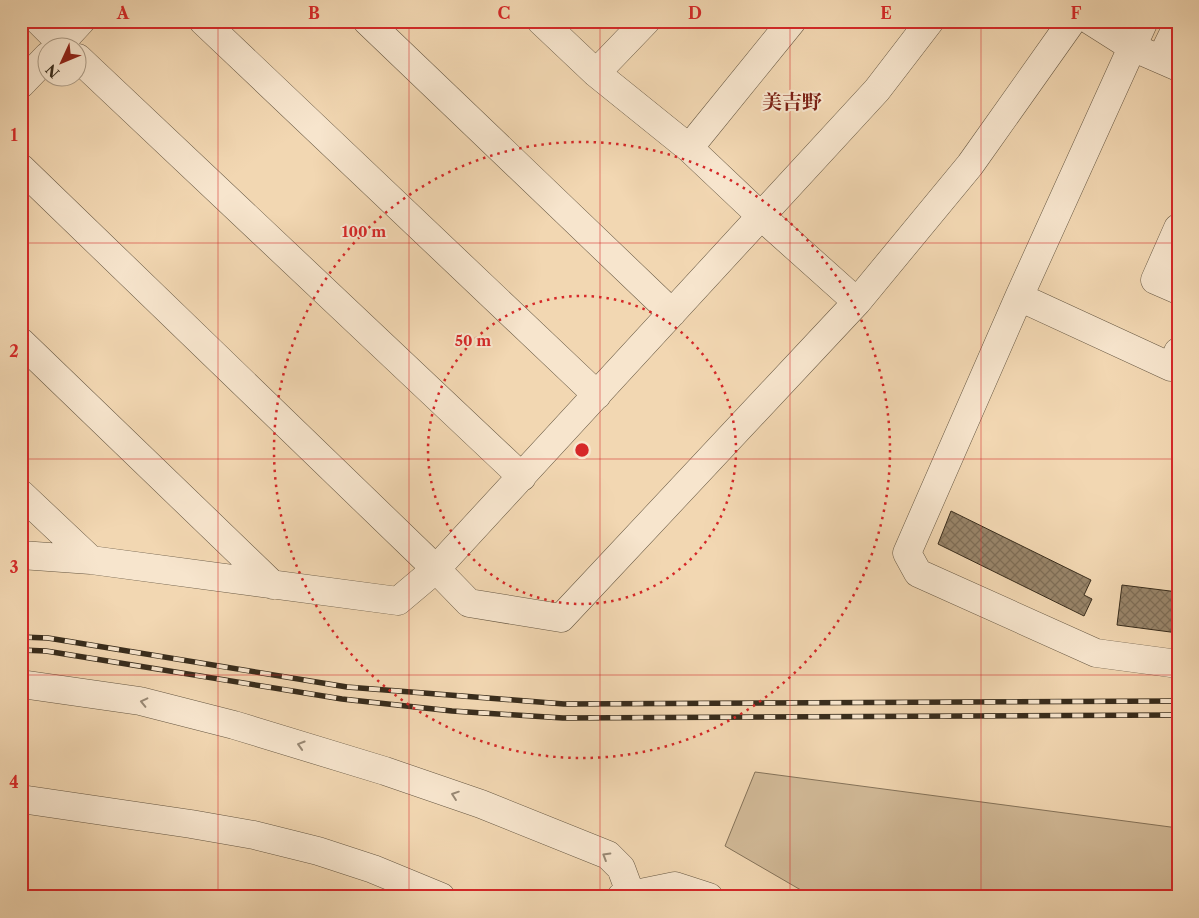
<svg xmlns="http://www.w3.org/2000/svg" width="1199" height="918" font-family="'Libre Caslon Text','Noto Serif JP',serif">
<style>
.green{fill:#d2ba98;stroke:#85735a}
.building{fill:url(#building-cross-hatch);stroke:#382c1c}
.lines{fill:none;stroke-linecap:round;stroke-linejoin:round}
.minor-casing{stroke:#665742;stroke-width:29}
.minor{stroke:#f7e5cd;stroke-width:28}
.rail-casing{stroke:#382c1c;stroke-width:5.5}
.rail{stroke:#f7e5cd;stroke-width:4;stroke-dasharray:11;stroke-linecap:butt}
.oneway{stroke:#988874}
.grid{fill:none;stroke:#d62828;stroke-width:1;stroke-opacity:0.55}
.ring{fill:none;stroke:#d62828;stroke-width:2.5;stroke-dasharray:2.5 5}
.labels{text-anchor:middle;stroke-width:4;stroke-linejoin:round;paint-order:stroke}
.quarter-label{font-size:20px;font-weight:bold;fill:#7a1f14;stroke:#f7e5cd}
.centre{fill:#d62828;stroke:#f7e5cd;stroke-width:2.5}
.ring-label{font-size:15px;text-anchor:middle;font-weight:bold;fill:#d62828;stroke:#f7e5cd;stroke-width:4;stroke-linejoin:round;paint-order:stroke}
.neatline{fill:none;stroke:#d62828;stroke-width:2}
.grid-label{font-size:16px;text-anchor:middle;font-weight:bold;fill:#d62828}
</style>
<defs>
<pattern id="building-cross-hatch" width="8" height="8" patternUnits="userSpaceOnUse" patternTransform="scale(1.25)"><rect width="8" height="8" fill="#99856a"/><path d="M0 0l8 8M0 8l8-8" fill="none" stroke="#7e6d56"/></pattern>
</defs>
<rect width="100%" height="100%" fill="#f2d7b2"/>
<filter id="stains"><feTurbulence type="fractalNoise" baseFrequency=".004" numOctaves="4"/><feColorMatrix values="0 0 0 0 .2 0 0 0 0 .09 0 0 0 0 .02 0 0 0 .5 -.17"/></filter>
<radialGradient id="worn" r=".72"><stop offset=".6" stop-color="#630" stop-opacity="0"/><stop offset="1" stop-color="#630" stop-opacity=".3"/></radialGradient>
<path class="green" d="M755,772L1178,828V897H809L806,893L725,846Z"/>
<path class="building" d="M951,511L1091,580L1084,595L1092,599L1084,616L938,544Z
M1122,585L1178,592V633L1117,625Z"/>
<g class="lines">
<defs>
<path id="minor" d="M39,21L66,48
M203,21L597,395
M367,21L672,313
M541,21L596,73L689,148L762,217L857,302
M1091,21L1132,47L1178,67
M1144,21L1019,297L907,553L918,573L1096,653L1178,664
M56,48L81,21
M78,58L522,477
M1161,59L1178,24
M596,73L646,21
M21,84L48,56
M689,148L792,21
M21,168L436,569L469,603L561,618L857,302L970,165L1072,21
M1178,228L1155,280L1178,290
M1019,297L1171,367L1178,352
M21,342L273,585
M21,494L91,560
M21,555L91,560L398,601L436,569L877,90L930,21
M21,684L140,701L234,725L385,771L481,804L608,855L621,868L631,895
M21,799L191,824L254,835L318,851L373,869L441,897
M621,897L675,886L709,897"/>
</defs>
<use href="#minor" class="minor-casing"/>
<use href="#minor" class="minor"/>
<defs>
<path id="rail" d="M21,637L48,638L347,687L564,704L1178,701
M21,650L46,651L342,699L452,711L563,718L1178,715"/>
</defs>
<use href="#rail" class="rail-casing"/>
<use href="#rail" class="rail"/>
</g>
<defs><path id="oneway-chevron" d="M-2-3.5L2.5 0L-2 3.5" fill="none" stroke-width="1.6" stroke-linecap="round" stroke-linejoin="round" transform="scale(1.25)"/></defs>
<g class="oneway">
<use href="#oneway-chevron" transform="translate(144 702) rotate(-167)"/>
<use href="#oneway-chevron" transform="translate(301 745) rotate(-163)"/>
<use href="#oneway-chevron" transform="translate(455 795) rotate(-161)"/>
<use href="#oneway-chevron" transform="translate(606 856) rotate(-149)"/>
</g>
<path class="grid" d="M218,21V897M409,21V897M600,21V897M790,21V897M981,21V897M21,243H1178M21,459H1178M21,675H1178"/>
<g class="ring">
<circle cx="582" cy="450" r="154"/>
<circle cx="582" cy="450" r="308"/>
</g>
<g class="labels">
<g class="quarter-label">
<text x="792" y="109">美吉野</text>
</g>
</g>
<circle cx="582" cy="450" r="8" class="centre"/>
<g class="ring-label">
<text x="364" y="237">100 m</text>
<text x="473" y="346">50 m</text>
</g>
<rect width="1199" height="918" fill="none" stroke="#f2d7b2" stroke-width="55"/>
<g transform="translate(62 62) rotate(226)"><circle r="24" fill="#f7e5cd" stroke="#ab9b86"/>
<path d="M0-4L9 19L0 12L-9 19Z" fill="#8f2418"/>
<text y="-8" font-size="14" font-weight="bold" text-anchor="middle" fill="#382c1c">N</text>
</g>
<rect x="28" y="28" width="1144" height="862" class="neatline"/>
<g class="grid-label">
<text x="123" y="19">A</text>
<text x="314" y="19">B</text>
<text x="504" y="19">C</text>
<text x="695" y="19">D</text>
<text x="886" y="19">E</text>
<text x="1076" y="19">F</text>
<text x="14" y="141">1</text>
<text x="14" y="357">2</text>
<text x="14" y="573">3</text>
<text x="14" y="788">4</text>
</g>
<rect width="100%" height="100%" filter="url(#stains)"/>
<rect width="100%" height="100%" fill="url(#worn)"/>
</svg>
